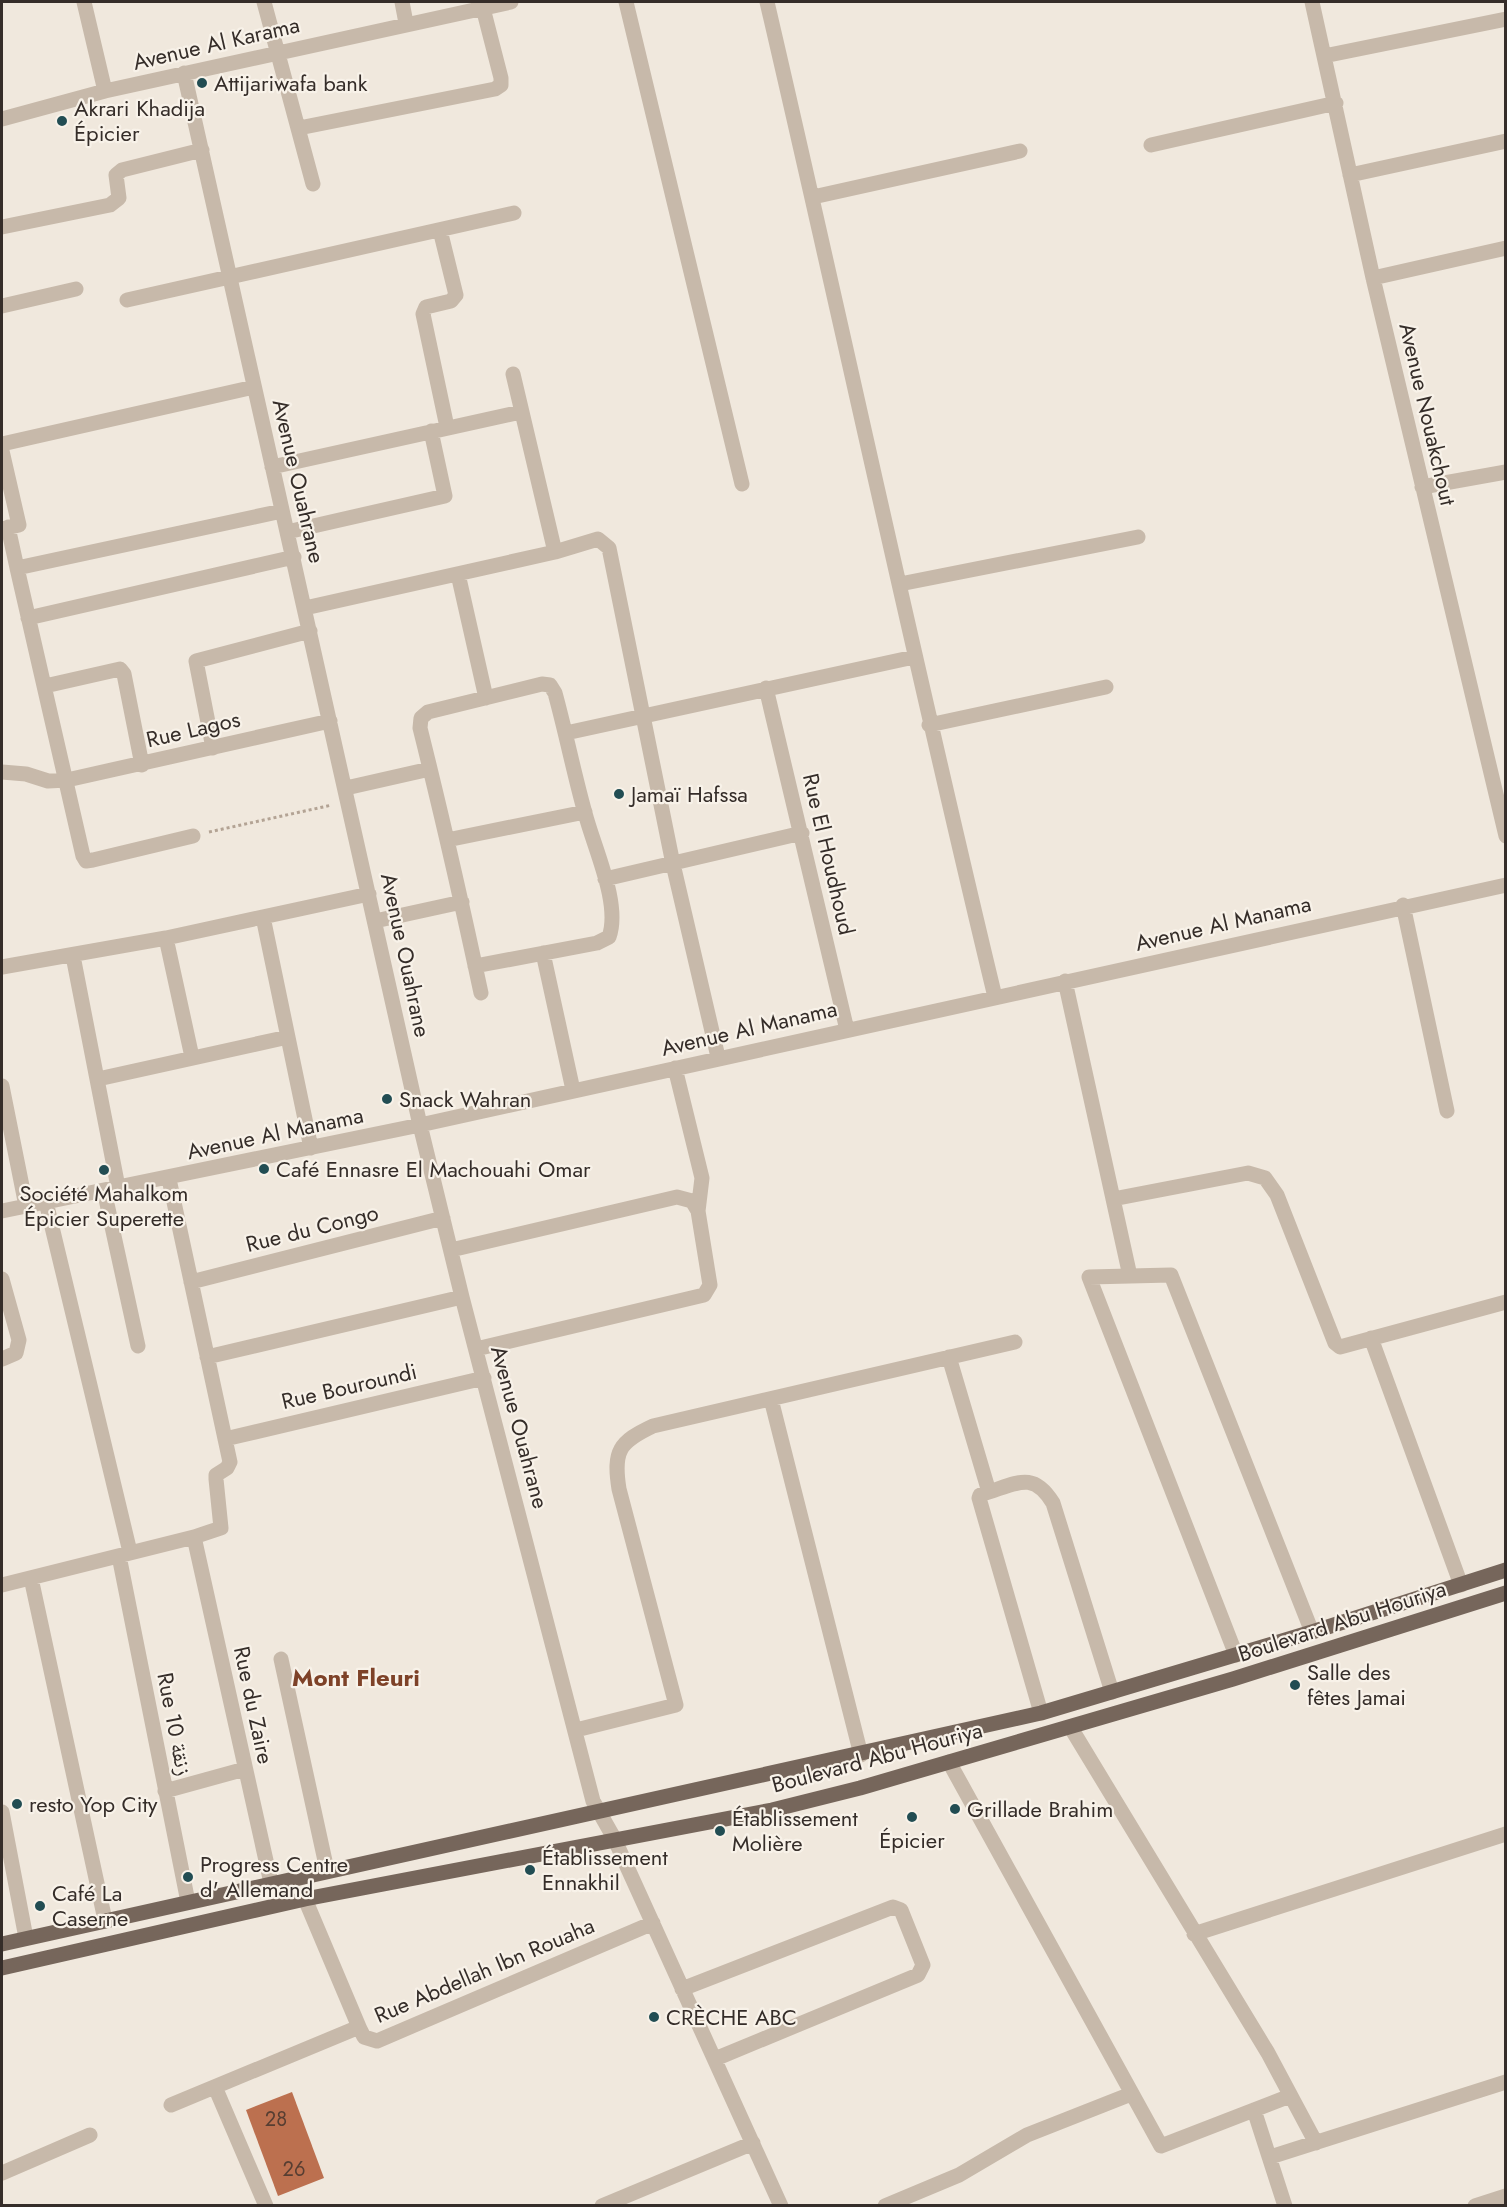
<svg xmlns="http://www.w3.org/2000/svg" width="1507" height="2207" font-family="Jost,'Noto Naskh Arabic',sans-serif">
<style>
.building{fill:#bc704f}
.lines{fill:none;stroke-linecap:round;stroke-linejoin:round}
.path{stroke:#b3a394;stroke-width:3;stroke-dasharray:3 3;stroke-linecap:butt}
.minor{stroke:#c7b9aa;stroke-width:15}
.major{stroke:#76665b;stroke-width:15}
.poi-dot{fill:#224d53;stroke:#f8f2e9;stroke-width:2}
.labels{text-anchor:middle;stroke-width:4.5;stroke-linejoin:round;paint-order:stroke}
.number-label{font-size:20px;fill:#573e32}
.street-label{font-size:22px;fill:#352d29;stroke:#f8f2e9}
.poi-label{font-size:22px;fill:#352d29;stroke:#f8f2e9;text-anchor:start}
.neighbourhood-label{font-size:24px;font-weight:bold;fill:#7e4228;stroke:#f8f2e9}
</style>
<rect width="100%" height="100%" fill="#f0e8dd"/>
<path class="building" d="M292,2092L324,2178L278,2196L246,2110Z"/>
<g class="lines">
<path class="path" d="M209,832L332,805"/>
<path class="minor" d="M84,2L105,91
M264,2L313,184
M402,2L406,23
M626,2L742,484
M767,2C844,333 915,666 995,997
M1312,2L1373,278L1506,836
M1324,56L1506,19
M184,73L420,1125L462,1297L593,1801L614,1838L781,2206
M2,119L105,91L511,2
M299,128L495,89L501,85V78L483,8
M1151,145L1336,103
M1350,175L1506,141
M813,197L1020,151
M2,227L110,205L119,198L116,175L122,170L202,150
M440,230L456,295L451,301L426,307L423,314L447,427
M1373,278L1506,248
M127,300L514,213
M2,306L76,289
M513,374L555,552
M2,444L254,387
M2,451L19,525L2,529
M272,467L521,412
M1422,487L1506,472
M8,527L17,568
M287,532L445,496L431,431
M458,574L486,698
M900,584L1138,537
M305,608L555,552L598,539L609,548L673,864L718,1057
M28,618L294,557
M45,686L120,669L124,674L142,765
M766,688L847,1030
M929,725L1106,687
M566,733L914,657
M213,748L196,661L310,631
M2,772L26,774L48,781L67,780L330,721
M346,788L430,769
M193,836L93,860L86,861L83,856L17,568L282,511
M447,840L585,812
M605,879L802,833
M1403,905L1447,1111
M263,917L311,1148
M375,921L462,902
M166,938L192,1057
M543,953L573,1090
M73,956L118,1187
M475,966L597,943L609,937C621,904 594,848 585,813C574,774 566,733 555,693L550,685L542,684L428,712L421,718L420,728C442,816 462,904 481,993
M2,967L166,938L369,894
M1065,981L1130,1276
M675,1068L702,1178L698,1211
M98,1079L288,1037
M2,1086L26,1206
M104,1190L138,1346
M1113,1199L1248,1173L1265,1178L1277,1195L1335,1343L1340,1347L1506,1302
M46,1202L130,1552
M2,1211L420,1125L1506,885
M451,1250L677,1197L692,1201L698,1211L710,1285L704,1295L476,1349
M2,1279L19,1340L16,1353L2,1359
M191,1282L443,1218
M1371,1338L1461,1585
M207,1357L462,1297
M949,1357L989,1492L980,1495L979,1498L1041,1713
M771,1399L861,1755
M225,1439L484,1378
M989,1492C1019,1482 1034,1472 1053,1503L1112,1692
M194,1537L271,1883
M119,1556L188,1902
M31,1578L105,1920
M2,1585L194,1537L221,1528L216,1479V1475L227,1468L230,1462L169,1179
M1236,1655L1089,1277L1171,1275L1312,1632
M281,1659L327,1870
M1071,1728L1268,2053L1316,2143
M576,1730L676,1705L619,1489C613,1451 619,1442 653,1426L1015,1342
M949,1762L1161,2146L1290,2096
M165,1791L245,1769
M2,1812L26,1938
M305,1899L359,2027
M1194,1934L1506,1834
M682,1989L893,1907L901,1910L923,1965L918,1975L715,2059
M215,2087L266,2206
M171,2105L359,2027L364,2037L377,2041L653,1923
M1254,2110L1285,2206
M1270,2157L1506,2082
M2,2173L90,2135
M602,2206L753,2143
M885,2206L959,2175L1027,2135L1131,2094
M1475,2206L1506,2196"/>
<path class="major" d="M2,1944L1041,1713L1312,1632L1506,1570
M2,1968L305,1899L772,1810L860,1788L1233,1679L1506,1593"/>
</g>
<g class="poi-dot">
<circle cx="202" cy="83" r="6"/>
<circle cx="62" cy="121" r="6"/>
<circle cx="619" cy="794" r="6"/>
<circle cx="387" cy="1099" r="6"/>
<circle cx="264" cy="1169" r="6"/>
<circle cx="104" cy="1170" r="6"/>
<circle cx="1295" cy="1685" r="6"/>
<circle cx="17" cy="1804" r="6"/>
<circle cx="955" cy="1809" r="6"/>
<circle cx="912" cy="1817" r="6"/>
<circle cx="720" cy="1831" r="6"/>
<circle cx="530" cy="1870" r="6"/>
<circle cx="188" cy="1877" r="6"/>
<circle cx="40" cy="1906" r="6"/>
<circle cx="654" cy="2017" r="6"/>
</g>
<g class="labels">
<g class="number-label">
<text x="276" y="2126">28</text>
<text x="294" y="2176">26</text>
</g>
<g class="street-label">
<text transform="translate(216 43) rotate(-13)" y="8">Avenue Al Karama</text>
<text transform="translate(1428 414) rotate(77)" y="8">Avenue Nouakchout</text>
<text transform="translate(299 481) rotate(77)" y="8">Avenue Ouahrane</text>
<text transform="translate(193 729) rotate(-13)" y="8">Rue Lagos</text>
<text transform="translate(829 854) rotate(77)" y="8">Rue El Houdhoud</text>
<text transform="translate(1223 923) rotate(-13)" y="8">Avenue Al Manama</text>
<text transform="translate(406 955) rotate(78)" y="8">Avenue Ouahrane</text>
<text transform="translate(749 1028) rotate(-13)" y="8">Avenue Al Manama</text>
<text transform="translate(275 1133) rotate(-12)" y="8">Avenue Al Manama</text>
<text transform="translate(312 1228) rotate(-14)" y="8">Rue du Congo</text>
<text transform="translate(349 1386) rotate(-13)" y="8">Rue Bouroundi</text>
<text transform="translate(520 1427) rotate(75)" y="8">Avenue Ouahrane</text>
<text transform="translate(1342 1621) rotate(-18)" y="8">Boulevard Abu Houriya</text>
<text transform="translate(254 1705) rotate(78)" y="8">Rue du Zaire</text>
<text transform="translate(175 1724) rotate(79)" y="8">Rue 10 زنقة</text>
<text transform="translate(877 1757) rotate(-15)" y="8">Boulevard Abu Houriya</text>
<text transform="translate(484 1970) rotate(-23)" y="8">Rue Abdellah Ibn Rouaha</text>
</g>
<g class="poi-label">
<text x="214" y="91">Attijariwafa bank</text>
<text x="74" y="116">Akrari Khadija<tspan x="74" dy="25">Épicier</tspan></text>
<text x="631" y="802">Jamaï Hafssa</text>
<text x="399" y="1107">Snack Wahran</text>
<text x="276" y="1177">Café Ennasre El Machouahi Omar</text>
<text x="104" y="1201" text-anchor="middle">Société Mahalkom<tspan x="104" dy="25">Épicier Superette</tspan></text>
<text x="1307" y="1680">Salle des<tspan x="1307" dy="25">fêtes Jamai</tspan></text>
<text x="29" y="1812">resto Yop City</text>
<text x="967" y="1817">Grillade Brahim</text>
<text x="732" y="1826">Établissement<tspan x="732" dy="25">Molière</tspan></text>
<text x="912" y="1848" text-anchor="middle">Épicier</text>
<text x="542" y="1865">Établissement<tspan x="542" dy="25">Ennakhil</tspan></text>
<text x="200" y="1872">Progress Centre<tspan x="200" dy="25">d' Allemand</tspan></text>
<text x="52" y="1901">Café La<tspan x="52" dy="25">Caserne</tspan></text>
<text x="666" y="2025">CRÈCHE ABC</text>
</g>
<g class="neighbourhood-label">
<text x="356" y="1686">Mont Fleuri</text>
</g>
</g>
<rect width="1507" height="2207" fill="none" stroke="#352d29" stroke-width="6"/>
</svg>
